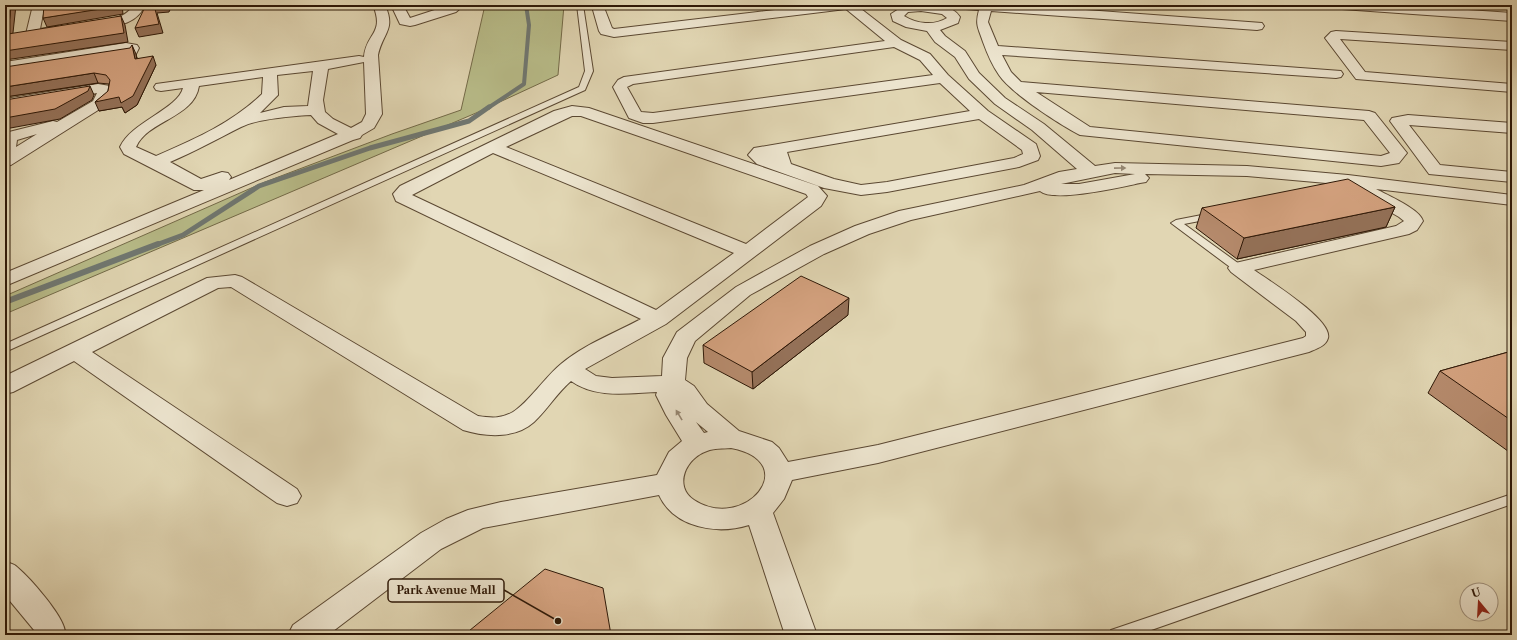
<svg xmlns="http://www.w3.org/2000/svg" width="1517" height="640" font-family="'Libre Caslon Text',serif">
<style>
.green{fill:#b8bc89;stroke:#736a48}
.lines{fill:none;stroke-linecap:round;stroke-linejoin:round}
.stream-far2{stroke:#6f7771;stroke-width:4}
.stream-far1{stroke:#6f7771;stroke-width:5}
.stream{stroke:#6f7771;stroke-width:6}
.lane-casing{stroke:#5b4832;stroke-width:2}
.street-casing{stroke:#5b4832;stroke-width:2}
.lane{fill:#ece4ce;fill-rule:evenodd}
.street{fill:#ece4ce;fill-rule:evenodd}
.wall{fill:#b58a6c;stroke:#2e1807}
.shaded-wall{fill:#947158;stroke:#2e1807}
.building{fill:#d3a17e;stroke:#2e1807}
.oneway{fill:#968874}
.leader{fill:none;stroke:#2e1807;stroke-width:1.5}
.callout-dot{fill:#2e1807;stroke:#ece4ce;stroke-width:1.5}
.callout{fill:#ece4ce;stroke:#2e1807;stroke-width:1.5}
.callout-label{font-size:11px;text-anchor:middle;font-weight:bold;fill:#2e1807}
</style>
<rect width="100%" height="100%" fill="#e1d6b3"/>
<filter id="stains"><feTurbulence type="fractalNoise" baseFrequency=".005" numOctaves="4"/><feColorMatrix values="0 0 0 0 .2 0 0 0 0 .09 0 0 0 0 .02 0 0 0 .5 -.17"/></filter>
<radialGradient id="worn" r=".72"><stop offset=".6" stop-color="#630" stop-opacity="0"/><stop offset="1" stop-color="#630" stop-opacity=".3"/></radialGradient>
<path class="green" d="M485,5H564L558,75L476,113L5,314V296L265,182L392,134L461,110Z"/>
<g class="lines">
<path class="stream-far2" d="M488,108L524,84L529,25L526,5"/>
<path class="stream-far1" d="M156,245L183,235L259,186L370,148L469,121L489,107"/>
<path class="stream" d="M5,302L158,244"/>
<defs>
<path id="lane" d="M577,5H583L593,71L585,90L5,352V344L579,87L585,71Z
M1212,213L1215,214L1217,216L1215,218L1184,224L1242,266L1243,268L1242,270H1234L1171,223L1176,220Z
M1512,494V504L1137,635H1109L1111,630L1117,628Z"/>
<path id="street" d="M33,5H47L44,9L40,29L58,26L65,30L63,33L33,38L28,37L26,34Z
M133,5H145C136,26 114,26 94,29L88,25L89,22C104,19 125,21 133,5Z
M373,5H385C396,30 383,32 378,55L382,114L374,128L362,135L360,138L353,140L5,286V273L204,190H194L124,154L120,147C131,122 178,109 183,88L161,91L156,90L154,87L156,84L359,56L364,57C366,33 385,34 373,5ZM364,62L366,114L362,122L351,128L333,119L325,112L323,100L328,69ZM313,71L308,106L284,107L260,113L278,95L277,75ZM263,77L262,94C232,123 195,139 156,156L136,147C148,120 194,118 199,86ZM311,115L318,123L338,134L229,180L231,177L228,173L222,172L201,179L170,162C194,152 217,139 241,127C257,119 293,116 311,115Z
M391,5H403L410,18L450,5H464L456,12L415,25L410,26L400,24Z
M594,5H612L605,10L612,28L614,29L818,5H856L901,40L930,54L948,75L988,111L1036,144L1040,156L1038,160L1019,167L887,192L861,195L824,188L757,164L748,155L754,148L760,147L970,111L940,83L653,123H643L629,118L613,87L618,80L624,77L885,41L846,9L614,37L601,34L599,31L593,10ZM894,47L920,60L933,75L653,113L641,112L627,87L633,84ZM979,119L1022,150L1023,154L1014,158L887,182L861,185L834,179L791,164L787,152Z
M905,5C922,4 950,1 960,17L958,23L940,30L945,36L965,51L979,73L1005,98L1044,124L1095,166L1115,163L1247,166L1348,175L1512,195V205L1376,189C1387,195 1420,209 1423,221L1417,230L1409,234L1254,270C1268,280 1333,320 1328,338C1326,346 1316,349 1309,352L878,463L792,480L784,499L773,513L817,635H785L749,525C717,535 674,528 659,495L483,528L441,549L328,635H288L293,625L421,533L446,519L468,510L501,502L657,475L669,452L682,441L666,415L656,395L657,392C628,393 596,399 571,381C557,393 547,410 534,422C515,439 486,437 463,430L231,287L218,288L92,352L297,489L301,496L297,503L287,506L277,503L74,361L13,392L5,394V376L207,278L235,275L242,277L478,416C491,418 501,419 513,412C528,403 546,376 561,364C583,345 615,333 641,319L396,201L393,194L400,186L554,111L572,106L589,108L818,186L827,196L821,206L666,324L585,369L596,376L612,378L662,376L663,358L677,332L736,287L810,246L855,226L899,211L1024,185L1059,172L1077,169L1032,130L995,104L969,79L955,57L935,42L927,31L906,27L893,21L891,14ZM921,11L942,14L947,18C934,26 917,24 904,16L908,12ZM572,116H581L806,194L808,197L746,244L506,147ZM493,153L734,253L656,310L412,195ZM1115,173L1135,174L1079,184H1061ZM1145,174L1247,176L1349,185L1352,190L1399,217L1404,221L1396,226L1231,264L1228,268L1231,272L1296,321L1306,332V336L1303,338L878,445L788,462L779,448L772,442L739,431L707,404L694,386L685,380L687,358L695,341L750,295L824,254L869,234L911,220L1040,191C1053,203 1122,187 1140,183L1146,182L1149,178ZM696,422L708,432L704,433ZM731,448C804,462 745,533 694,500C673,486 686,458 707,451C714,448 723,449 731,448Z
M960,5H1018L1262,23L1264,26L1262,29L1257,30L991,11L988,22L998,46L1341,71L1343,74L1341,77L1336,78L1002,55L1011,72L1021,82L1369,111L1375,113L1407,153L1399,163L1381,166L1080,135C1060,125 1011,93 999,75C992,65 987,53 983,42C978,27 975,25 979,10L966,9ZM1036,92L1364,120L1390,153L1381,156L1090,127Z
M1336,5H1395L1512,13V21L1342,9Z
M1336,31L1512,42V50L1340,39L1365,72L1512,84V92L1356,79L1325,38L1331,32Z
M126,43L137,45L139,48L136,54L107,59L102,58L100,55L5,70V62Z
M98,84L110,86L112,89L111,99L103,107L11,165L5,166V133L53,121L57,122L93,101L97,93L5,109V99ZM37,134L16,147L17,140Z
M1408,115L1512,123V133L1409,125L1440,165L1512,172V182L1429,174L1390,121L1392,118Z
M5,562C9,563 14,564 17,567C29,577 68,620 65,635H33L34,630L5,595Z"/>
</defs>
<use href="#lane" class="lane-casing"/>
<use href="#street" class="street-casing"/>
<use href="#lane" class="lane"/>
<use href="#street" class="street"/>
</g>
<path class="wall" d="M136,54L137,58L156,65L137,105L125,113L122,107L99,111L108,91L109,84L98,83L5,97Z
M1395,207L1386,227L1237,259L1196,228L1202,208Z
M848,315L753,389L704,363L703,345Z
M1512,351V454L1428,393L1440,371Z"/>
<path class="shaded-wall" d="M11,5H16L12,42L8,34Z
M120,5H122L123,14L47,27L43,18Z
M154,5H172L169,12L157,13L163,33L139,37L135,28L149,14L145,6Z
M121,16L125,25L128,42L5,60V51Z
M132,45L136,54L138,68L135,59Z
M153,56L156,65L137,105L125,113L122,107L99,111L95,102Z
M94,73L98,83L5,97V87Z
M90,86L94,95L92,100L60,119L5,129V118Z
M1395,207L1386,227L1237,259L1244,238Z
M849,298L848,315L753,389L752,372Z"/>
<path class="building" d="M5,5H11L8,34L121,16L124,33L5,51Z
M44,5H120V6L43,18Z
M144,9H155L159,24L135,28Z
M132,45L135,59L153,56L133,96L121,103L119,97L95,102L108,91L110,80L106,75L94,73L5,87V67L130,48Z
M90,86L88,91L55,109L5,118V100Z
M1348,179L1395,207L1244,238L1202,208Z
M801,276L849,298L752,372L703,345Z
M1512,351V421L1440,371Z
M545,569L603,588L611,635H464Z"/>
<defs><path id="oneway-solid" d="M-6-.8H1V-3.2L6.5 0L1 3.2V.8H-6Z"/></defs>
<g class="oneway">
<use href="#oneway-solid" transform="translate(1120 168) rotate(-1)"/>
<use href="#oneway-solid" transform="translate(679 415) rotate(-121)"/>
</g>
<path class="leader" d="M558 621L504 590"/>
<circle class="callout-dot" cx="558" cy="621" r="4"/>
<rect class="callout" x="388" y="579" width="116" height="23" rx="4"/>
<g class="callout-label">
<text x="446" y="594">Park Avenue Mall</text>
</g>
<rect width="1517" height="640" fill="none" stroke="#e1d6b3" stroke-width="20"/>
<rect x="6" y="6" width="1505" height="628" fill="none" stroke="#2e1807" stroke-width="2"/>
<rect x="10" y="10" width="1497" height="620" fill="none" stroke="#2e1807"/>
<g transform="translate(1479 602) rotate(342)"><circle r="19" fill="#ece4ce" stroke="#a0927e"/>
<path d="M0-3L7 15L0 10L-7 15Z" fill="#8f2418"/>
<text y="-6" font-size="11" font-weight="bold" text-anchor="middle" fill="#2e1807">U</text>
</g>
<rect width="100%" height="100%" filter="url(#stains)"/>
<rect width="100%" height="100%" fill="url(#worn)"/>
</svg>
